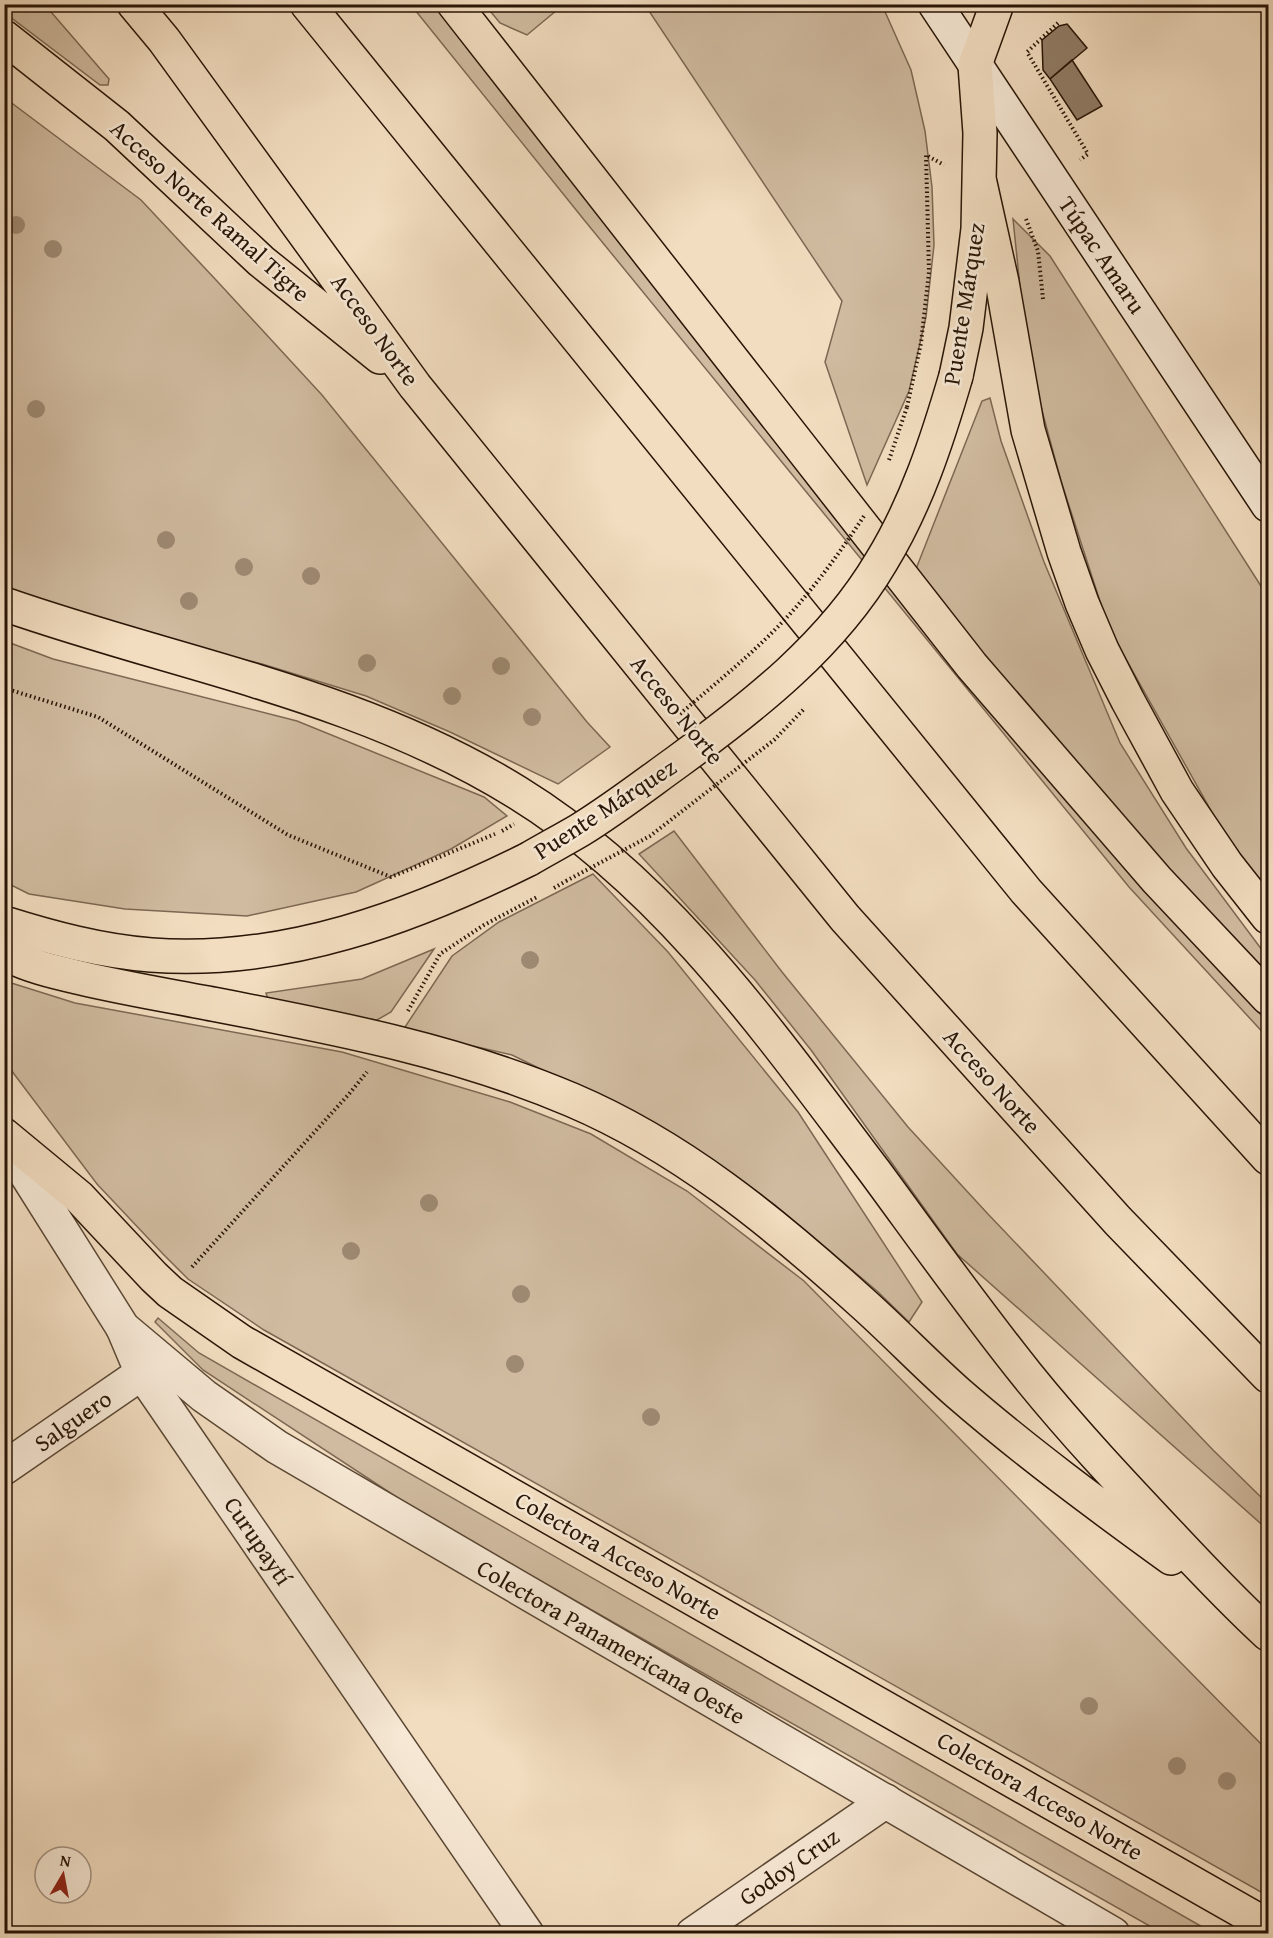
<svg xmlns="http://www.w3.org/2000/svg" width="1273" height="1938" font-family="'Gentium Book Plus',serif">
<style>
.green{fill:#d0bba0;stroke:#7c6853;stroke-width:1.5}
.building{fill:#917d67;stroke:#281506;stroke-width:1.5}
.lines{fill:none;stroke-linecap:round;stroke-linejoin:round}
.minor-casing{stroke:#5a4734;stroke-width:36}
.tertiary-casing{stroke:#5a4734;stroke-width:36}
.secondary-casing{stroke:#281506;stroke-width:36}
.primary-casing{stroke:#281506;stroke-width:36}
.motorway-casing{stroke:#281506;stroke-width:36}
.path{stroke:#281506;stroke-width:4;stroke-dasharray:1.5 3;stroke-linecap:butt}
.minor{stroke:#f7e9d6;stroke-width:33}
.tertiary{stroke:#f7e9d6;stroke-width:33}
.secondary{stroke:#f7e9d6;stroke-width:33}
.primary{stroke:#f2ddc0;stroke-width:33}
.motorway{stroke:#f2ddc0;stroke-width:33}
.primary-bridge-casing{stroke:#281506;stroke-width:36;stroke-linecap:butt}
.path-bridge{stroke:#281506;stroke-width:4;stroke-dasharray:1.5 3;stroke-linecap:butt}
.primary-bridge{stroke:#f2ddc0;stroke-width:33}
.tree{fill:#9e8a73}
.labels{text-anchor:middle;stroke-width:5;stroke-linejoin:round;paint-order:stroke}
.street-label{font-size:24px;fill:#281506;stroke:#f7e9d6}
</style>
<rect width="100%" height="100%" fill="#f2ddc0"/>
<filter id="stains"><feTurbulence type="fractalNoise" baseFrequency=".00333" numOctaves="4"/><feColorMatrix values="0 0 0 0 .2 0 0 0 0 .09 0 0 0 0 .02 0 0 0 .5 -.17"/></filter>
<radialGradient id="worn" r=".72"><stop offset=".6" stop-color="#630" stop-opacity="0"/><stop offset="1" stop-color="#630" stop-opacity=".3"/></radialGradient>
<path class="green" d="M4,5H45L109,79L108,85H100L5,13Z
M411,5H448L1108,839L1268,1023V1038L1129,887L585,221Z
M485,5H563L527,35L500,23Z
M882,5L911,70L925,131L932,187L934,245L926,317L909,391L867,485L825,362L842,301L645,5Z
M5,98L141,200L216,280L322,395L587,722L610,747L558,784L450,732L366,696L262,664L155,637L63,608L5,588Z
M1013,219L1050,256L1268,597V895L1218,823L1109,629L1061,481L1027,355Z
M990,398L1001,441L1044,562L1120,743L1186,848L1268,958V984L914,574L982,401Z
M5,641L53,659L297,721L484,797L507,816L451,849L356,892L247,916L125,909L29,894L5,882Z
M674,831L782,972L908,1127L987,1213L1213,1450L1268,1504V1530L957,1254L811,1050L755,980L639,854Z
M593,874L668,952L798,1112L922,1302L909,1322L877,1291L775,1205L710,1158L643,1119L512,1055L403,1030L452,956L499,922Z
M434,949L391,1012L377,1020L270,1006L266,993L362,979Z
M5,981L75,1003L342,1052L510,1102L591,1134L687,1191L804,1281L1268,1751V1896L264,1330L188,1279L163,1254L97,1184L5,1062Z
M158,1318L199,1353L1213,1933H1162L530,1575L398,1498L203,1370L155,1322Z"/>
<path class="building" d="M1067,24L1087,48L1050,79L1043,70L1042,40L1059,26Z
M1072,60L1102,106L1077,120L1050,79Z"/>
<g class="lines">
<defs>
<path id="minor" d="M123,1328L142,1373L527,1934
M4,1468L142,1373
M693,1934L886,1801"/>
<path id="tertiary" d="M4,1139L123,1328L204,1396L277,1447L1113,1934"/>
<path id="secondary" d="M935,4L1268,505"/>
<path id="primary" d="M956,376L966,328L978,229L980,133L975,65L997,4
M4,923C52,938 100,951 151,955C284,965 412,917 529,859"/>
<path id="motorway" d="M134,4L164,40L415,386L845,918L1118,1221L1268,1376
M307,4L1026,891L1268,1158
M454,4L972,666L1157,880L1268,998
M4,37L117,126L261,261L380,357
M980,183L1002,282L1028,430L1064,552L1082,603L1102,650L1128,701L1177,791L1227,865L1268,917
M4,604C178,665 359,694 518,793C667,885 771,1035 875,1172C925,1240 974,1309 1027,1375C1073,1432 1123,1485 1173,1538C1204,1571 1235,1604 1268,1634
M4,953C28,966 55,972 81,978C123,988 165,995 207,1003C332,1027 455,1050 572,1100C680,1146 773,1222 859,1300C893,1330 924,1363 958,1393C1026,1452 1098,1505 1171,1558
M4,1135L79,1197L154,1277L170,1292L242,1342L1268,1926"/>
</defs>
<use href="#minor" class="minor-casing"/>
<use href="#tertiary" class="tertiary-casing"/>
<use href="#secondary" class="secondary-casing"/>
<use href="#primary" class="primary-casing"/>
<use href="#motorway" class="motorway-casing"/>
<path class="path" d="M1058,23L1027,52L1088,154L1080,160
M1026,219L1038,251L1043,299
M907,407L921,343L929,272L926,155L944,165
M4,688L98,717L288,835L391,877L495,834
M554,888L566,881
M408,1011L440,954L484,925L537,897
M192,1267L349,1094L367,1072"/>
<use href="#minor" class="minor"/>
<use href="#tertiary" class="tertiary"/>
<use href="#secondary" class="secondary"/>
<use href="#primary" class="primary"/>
<use href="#motorway" class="motorway"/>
<defs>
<path id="primary-bridge" d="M529,859C546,849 563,840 580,830C614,809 645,785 677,762C754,706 832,645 881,562C916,505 937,441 956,376"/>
</defs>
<use href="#primary-bridge" class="primary-bridge-casing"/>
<path class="path-bridge" d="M889,460L907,407
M680,714C717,682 756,651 789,615C817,584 841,551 864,516
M502,831L514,824
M566,881L650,836L774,740L805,708"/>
<use href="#primary-bridge" class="primary-bridge"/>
</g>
<g class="tree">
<circle cx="16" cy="225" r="9"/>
<circle cx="53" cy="249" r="9"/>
<circle cx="36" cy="409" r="9"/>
<circle cx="166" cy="540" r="9"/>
<circle cx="244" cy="567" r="9"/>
<circle cx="311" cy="576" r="9"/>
<circle cx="189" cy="601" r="9"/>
<circle cx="367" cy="663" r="9"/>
<circle cx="501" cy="666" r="9"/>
<circle cx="452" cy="696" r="9"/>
<circle cx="532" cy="717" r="9"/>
<circle cx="530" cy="960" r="9"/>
<circle cx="429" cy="1203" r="9"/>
<circle cx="351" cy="1251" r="9"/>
<circle cx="521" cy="1294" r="9"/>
<circle cx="515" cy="1364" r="9"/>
<circle cx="651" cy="1417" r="9"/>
<circle cx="1089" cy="1706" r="9"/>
<circle cx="1177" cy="1766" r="9"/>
<circle cx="1227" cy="1781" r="9"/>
</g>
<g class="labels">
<g class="street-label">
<text transform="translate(210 211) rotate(42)" y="8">Acceso Norte Ramal Tigre</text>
<text transform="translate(1102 255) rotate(56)" y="8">Túpac Amaru</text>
<text transform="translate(964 304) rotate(-81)" y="8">Puente Márquez</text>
<text transform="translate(375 330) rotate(54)" y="8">Acceso Norte</text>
<text transform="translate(677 710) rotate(51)" y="8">Acceso Norte</text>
<text transform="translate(605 809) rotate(-33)" y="8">Puente Márquez</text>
<text transform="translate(992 1081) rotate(48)" y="8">Acceso Norte</text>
<text transform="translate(73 1421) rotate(-35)" y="8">Salguero</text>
<text transform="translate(258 1541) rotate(56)" y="8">Curupaytí</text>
<text transform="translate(618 1556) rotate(30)" y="8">Colectora Acceso Norte</text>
<text transform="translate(611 1642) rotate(30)" y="8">Colectora Panamericana Oeste</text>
<text transform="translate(1040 1796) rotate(30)" y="8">Colectora Acceso Norte</text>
<text transform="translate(789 1867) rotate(-35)" y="8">Godoy Cruz</text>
</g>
</g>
<rect width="1273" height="1938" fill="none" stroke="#f2ddc0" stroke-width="24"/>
<rect x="6" y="6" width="1261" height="1926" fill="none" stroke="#281506" stroke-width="3"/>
<rect x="12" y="12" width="1249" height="1914" fill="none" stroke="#281506" stroke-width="1.5"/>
<g transform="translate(63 1875) rotate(10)"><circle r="28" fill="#f7e9d6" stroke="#a49483" stroke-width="1.5"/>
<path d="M0-4.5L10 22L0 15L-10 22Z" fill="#8f2418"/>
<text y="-9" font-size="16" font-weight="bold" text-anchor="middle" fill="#281506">N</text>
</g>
<rect width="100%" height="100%" filter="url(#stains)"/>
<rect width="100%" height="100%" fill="url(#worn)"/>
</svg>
